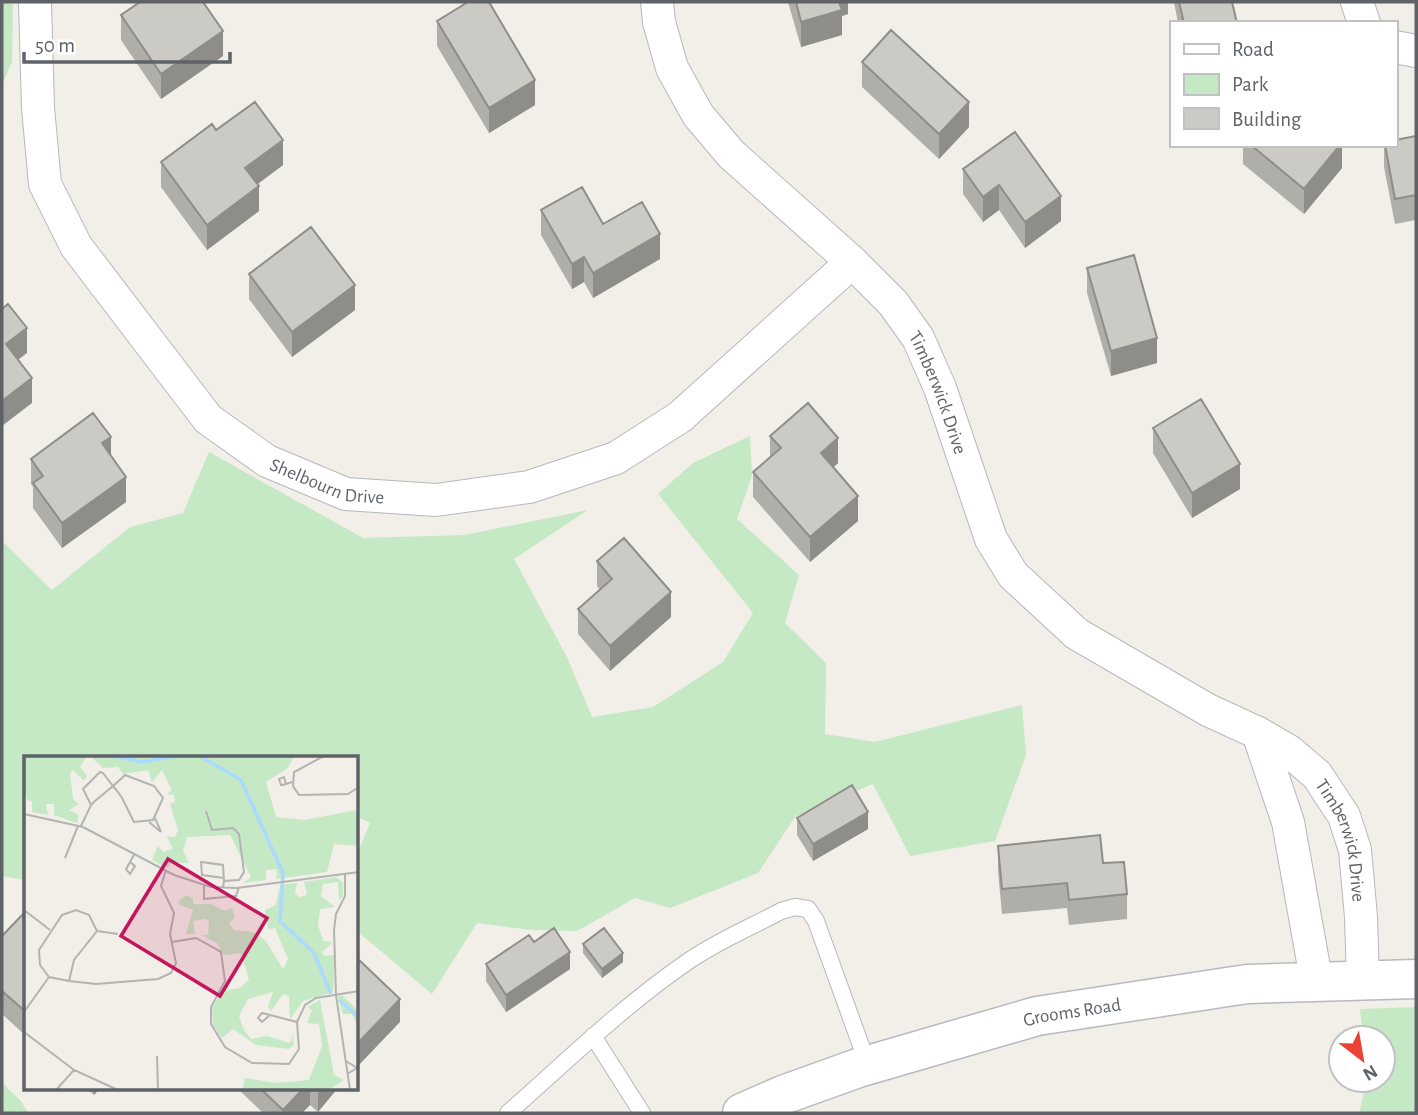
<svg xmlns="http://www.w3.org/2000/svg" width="1418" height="1115" font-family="'Alegreya Sans',sans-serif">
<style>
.green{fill:#c5e8c5}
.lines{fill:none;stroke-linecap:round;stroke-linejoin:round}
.lane-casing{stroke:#b5b8bc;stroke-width:18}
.street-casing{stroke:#b5b8bc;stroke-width:34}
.secondary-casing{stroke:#b6babf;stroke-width:41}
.lane{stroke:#fff;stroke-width:16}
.street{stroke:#fff;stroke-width:32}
.secondary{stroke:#fff;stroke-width:38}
.wall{fill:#afaea9}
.shaded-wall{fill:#8f8d8a}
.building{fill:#cccac5;stroke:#8f8d8a;stroke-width:2}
.labels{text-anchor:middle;stroke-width:5;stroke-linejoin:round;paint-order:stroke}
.street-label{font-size:19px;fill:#5f6368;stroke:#fff}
.inset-river{fill:none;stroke:#aadaff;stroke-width:3.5}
.inset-road{fill:none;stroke:#b3b3b1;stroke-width:2}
.view{fill:#c2185b;fill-opacity:0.15;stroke:#c2185b;stroke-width:3.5}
.inset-edge{fill:none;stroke:#5f6368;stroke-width:3.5}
</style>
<rect width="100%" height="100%" fill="#f1efe8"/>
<path class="green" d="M2,2H13L12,62L2,85Z
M750,436L752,476L737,519L799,575L785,623L826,663L825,734L875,742L1022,705L1026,755L995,841L910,856L873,784L795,817L758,873L670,908L635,898L577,931L530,930L477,923L432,994L357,931V854L370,823L357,817V758H26V880L2,876V541L52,590L130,527L183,513L209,452L363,538L465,535L588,510L514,559L567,657L592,717L653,707L723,662L753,613L658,494L693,463Z
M1416,1007V1113H1359L1367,1080H1383V1038H1363L1360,1009Z
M2,1083L21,1101L28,1113H2Z"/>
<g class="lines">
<defs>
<path id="lane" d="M593,1036L642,1113
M508,1113C568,1060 624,1005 690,960C718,941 751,927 781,911L795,907L808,909L816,921L868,1065"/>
<g id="street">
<path id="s1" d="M35,2L38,108L45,184L76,246L208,419L267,461L346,494L436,500L529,487L616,458L680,417L852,262"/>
<path id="s2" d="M657,2L659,22L672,68L698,115L731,154L852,262L893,303L918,338L940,388L991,539L1013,575L1077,634L1208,710L1258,733L1289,751L1317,775L1344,816L1355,850L1361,917L1363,982"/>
<path d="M1357,2L1364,23"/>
<path d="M1395,47L1416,51"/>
<path d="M1258,733L1288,822L1317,984"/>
</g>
<g id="secondary">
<path id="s3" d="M742,1113L783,1095L858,1068L1037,1016L1247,984L1416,979"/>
</g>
</defs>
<use href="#lane" class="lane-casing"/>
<use href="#street" class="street-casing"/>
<use href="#secondary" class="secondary-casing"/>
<use href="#lane" class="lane"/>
<use href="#street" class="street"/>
<use href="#secondary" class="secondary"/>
</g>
<path class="wall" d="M788,2H848V14L842,16V35L801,47Z
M1174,2H1232L1237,23H1178Z
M121,15L223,56L161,99L121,40Z
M437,21L535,105L489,133L437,46Z
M862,62L969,127L939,159L862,87Z
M216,130L283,165L258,184L259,211L207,250L161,187V162Z
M1015,132L1061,221L1025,248L999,210L983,222L963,194V169Z
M1416,136V220L1395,224L1384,167V145H1395Z
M1243,145H1342V168L1304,214L1243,164Z
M541,210L603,224L660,259L593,298L584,282L572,289L541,235Z
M1087,268L1157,363L1111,376L1087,293Z
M249,274L355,310L292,357L249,299Z
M1153,428L1240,489L1192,518L1153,453Z
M770,436L838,463L834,467L858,521L810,562L753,497V472L770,457Z
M111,455L126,502L62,548L33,508V487L31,484V459Z
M597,561L671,617L610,671L578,634V609L600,590L597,586Z
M797,818L868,829L813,861L797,835Z
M998,846L1103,863L1127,894V919L1069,925L1067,908L1002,914L998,871Z
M26,911V1036L2,1014V936Z
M534,942L570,969L506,1012L486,981V964Z
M583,944L623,962L602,978L583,953Z
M87,1089H99L94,1095Z
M238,1089H337L318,1112L310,1105L302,1113H263Z"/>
<path class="shaded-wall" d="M836,2H848V14L842,16V35L801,47V22Z
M223,31V56L161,99V74Z
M535,80V105L489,133V108Z
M969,102V127L939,159V134Z
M283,140V165L245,193V168Z
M1340,145H1342V168L1304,214V189Z
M999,185V210L983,222V197Z
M259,186V211L207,250V225Z
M1061,196V221L1025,248V222Z
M660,234V259L593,298V273Z
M584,257V282L572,289V264Z
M355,285V310L292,357V332Z
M27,328V353L6,369V344Z
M1157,338V363L1111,376V351Z
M32,378V403L2,426V401Z
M111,437V462L102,443Z
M838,438V463L821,478V453Z
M1240,464V489L1192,518V493Z
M126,477V502L62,548V523Z
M858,496V521L810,562V537Z
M671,592V617L610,671V646Z
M868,812V829L813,861V844Z
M570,952V969L506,1012V995Z
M623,953V962L602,978V969Z
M400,999V1022L357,1067V1044Z
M94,1089H99L94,1095Z
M303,1089H310V1105L302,1113H283V1110Z
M318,1089H337L318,1112Z"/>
<path class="building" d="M140,2H203L223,31L161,74L121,15Z
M468,2H489L535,80L489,108L437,21Z
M796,2H839L842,10L801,22Z
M1179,2H1232L1237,23H1184Z
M891,30L969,102L939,134L862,62Z
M255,102L283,140L245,168L259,186L207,225L161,162L212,124L216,130Z
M1015,132L1061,196L1025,222L999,185L983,197L963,169Z
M1416,136V195L1395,199L1385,145H1395V140Z
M1251,145H1340L1304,189Z
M582,187L603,224L642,202L660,234L593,273L584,257L572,264L541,210Z
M311,227L355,285L292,332L249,274Z
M1134,255L1157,338L1111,351L1087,268Z
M8,304L27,328L6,344L32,378L2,401V309Z
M1201,399L1240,464L1192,493L1153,428Z
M808,403L838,438L821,453L858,496L810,537L753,472L781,448L770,436Z
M93,413L111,437L102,443L126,477L62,523L33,483L43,476L31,459Z
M624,538L671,592L610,646L578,609L612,579L597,561Z
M852,785L868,812L813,844L797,818Z
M1100,835L1103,863L1124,862L1127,894L1069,900L1067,883L1002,889L998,846Z
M26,911V1012L2,991V936Z
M554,928L570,952L506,995L486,964L529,935L534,942Z
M604,928L623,953L602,969L583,944Z
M357,958L400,999L357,1044Z
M261,1089H303L283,1110Z"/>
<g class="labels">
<g class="street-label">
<text dy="7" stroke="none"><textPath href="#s2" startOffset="494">Timberwick Drive</textPath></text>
<text dy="7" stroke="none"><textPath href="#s1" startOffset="606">Shelbourn Drive</textPath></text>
<text dy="7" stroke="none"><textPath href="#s2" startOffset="1130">Timberwick Drive</textPath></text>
<text dy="7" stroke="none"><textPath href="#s3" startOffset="346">Grooms Road</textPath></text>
</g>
</g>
<g transform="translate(24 756)">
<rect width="334" height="334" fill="#f1efe8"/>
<path d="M0,0H63L56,11L63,20L60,25L49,14L46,17L49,43L55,48L45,54L55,59L53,67L30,59V48H22L24,59L8,56V45L3,44L0,32ZM66,0H270L264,12L242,26L252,61L280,64L333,54L334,90L310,88L303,116L252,123L253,113L242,114V124L219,127L227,121L206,79L163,81L159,95L165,107L148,106L144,112L128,104L134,90L139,96L149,93L143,80L151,81L154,74L146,48L151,46L150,39L143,38L148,34L138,14L128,26L124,14L99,18L94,11L79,12ZM313,121L319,127V140L315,144L314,126L299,128L297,140L311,151L296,153L294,169L299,185L309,186L298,196L300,200L311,199L309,236L279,245L266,263L265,240L259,238L247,255L244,250L249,236L224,243L215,260L220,274L227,283L243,280L266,287L269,279L270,289L265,293L232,289L209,273L198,282L189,269L188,252L198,235L216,232L225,224L217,197L200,199L193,187L177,179H184L185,165L180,163L169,165L171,178H162L169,154L154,148L156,144L162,139L169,142V148H187L201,155L208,152L211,162L205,167L210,174L230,176L242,185L259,213L264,203L251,172L244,173L241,154L252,149L256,129L273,127L271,138L276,141L283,139L280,126ZM318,239L334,255V272L328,258H319L314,241ZM296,244L310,319L320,324L304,334H218L221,322L253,327L285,324L298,290L295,268L283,267L288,254L283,251Z" fill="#c5e8c5"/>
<path class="inset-river" d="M90,0L118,6L152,0M176,0L217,24L259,117L256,165L290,197L307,238M315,244L335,261"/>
<path class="inset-road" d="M300,0L270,16L269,30L275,39L324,38L335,31M262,28L260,21L255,23L257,29H258L262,28L268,26M182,55L188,74L209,72L215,78L220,116L215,124L200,125L199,132M0,58L59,71L150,119L187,131L213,132L335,116M125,66L137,76L131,62M57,70L67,49L71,45L89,30L99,21L101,19L130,30L139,42L129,64L110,66L98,42L94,36L89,30L79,17L76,16L59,33L67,49M41,102L54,70M106,106L111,110L106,118L102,113L106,106L111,97M321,118V140L312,158L310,174L312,239L326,334M200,122L178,119L177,106L199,109L200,125M180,129V143L212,140L215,131M0,154L26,174M73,175L94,178M148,186L172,182L197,196L201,225L187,251V268L201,291L228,307L265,308L275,293L273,266L281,249L292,242L335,235M45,225L50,204L73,175L65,159L52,154L38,159L15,194L16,209L25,221L45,225L72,228L134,223L147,217L152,207L146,178L150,157L137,130L142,114M0,256L25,221M245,260L238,266L234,262L238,257L273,266M0,276L50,314L94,334M133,300L134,334M322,305L333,312L323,318M32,334L50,314"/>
<path class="view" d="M144,103L243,162L196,240L97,180Z"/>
<rect width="334" height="334" class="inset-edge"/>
</g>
<rect width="1418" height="1115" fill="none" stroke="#5f6368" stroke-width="7"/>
<rect x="1170" y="21" width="228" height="126" fill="#ffffff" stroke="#bfc1c3" stroke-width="2"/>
<rect x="1184" y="44" width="35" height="10" fill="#ffffff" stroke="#bfc1c3" stroke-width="2"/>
<text x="1232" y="56" font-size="21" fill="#5f6368">Road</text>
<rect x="1184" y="74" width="35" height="21" fill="#c5e8c5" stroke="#bfc1c3" stroke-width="2"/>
<text x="1232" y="91" font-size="21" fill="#5f6368">Park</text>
<rect x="1184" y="108" width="35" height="21" fill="#cccac5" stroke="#bfc1c3" stroke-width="2"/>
<text x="1232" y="126" font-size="21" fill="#5f6368">Building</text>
<g transform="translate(1362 1059) rotate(149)"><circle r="33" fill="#ffffff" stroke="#bfc1c3" stroke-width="2"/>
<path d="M0-5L12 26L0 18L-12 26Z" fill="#ea4335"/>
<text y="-10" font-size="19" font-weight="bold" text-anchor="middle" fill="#5f6368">N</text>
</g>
<path d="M24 52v10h206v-10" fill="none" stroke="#5f6368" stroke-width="3.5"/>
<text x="35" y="52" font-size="21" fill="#5f6368" stroke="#ffffff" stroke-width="5" paint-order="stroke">50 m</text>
</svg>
